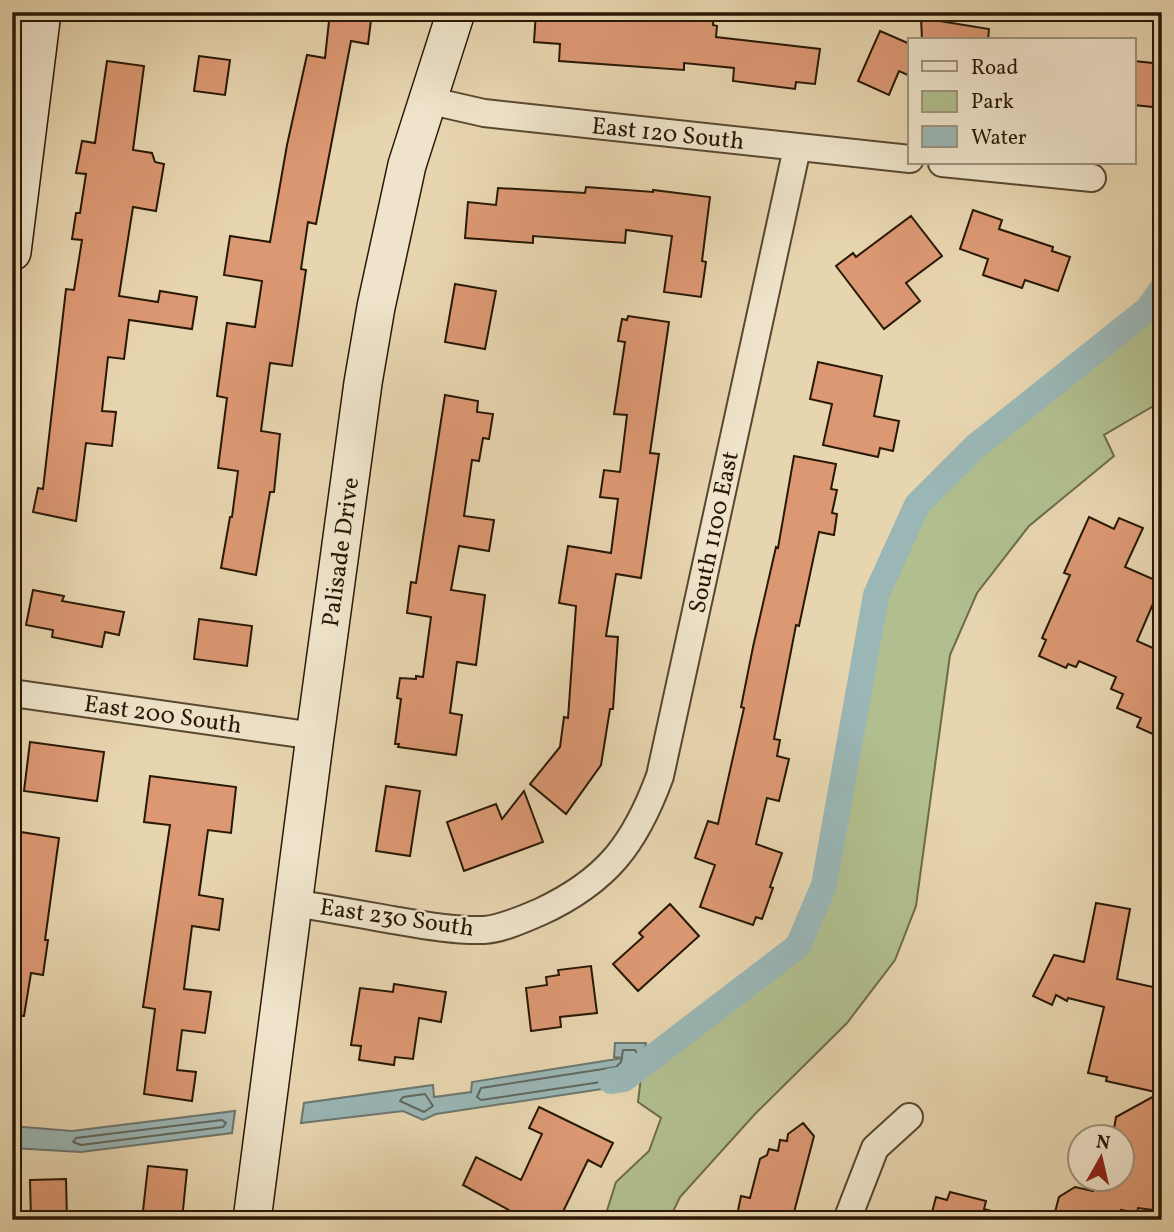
<svg xmlns="http://www.w3.org/2000/svg" width="1174" height="1232" font-family="Vollkorn,serif">
<style>
.green{fill:#b1be8e;stroke:#6c6b4a;stroke-width:2}
.water{fill:#9ab6b5;stroke:#6c776f;stroke-width:2}
.lines{fill:none;stroke-linecap:round;stroke-linejoin:round}
.shore{stroke:#61675e;stroke-width:2}
.canal{stroke:#9ab6b5;stroke-width:26}
.building{fill:#dc9873;stroke:#281806;stroke-width:2}
.street-casing{stroke:#584730;stroke-width:30}
.secondary-casing{stroke:#281806;stroke-width:40}
.street{stroke:#efe4cb;stroke-width:26}
.secondary{stroke:#efe4cb;stroke-width:37}
.labels{text-anchor:middle;stroke-width:5;stroke-linejoin:round;paint-order:stroke}
.street-label{font-size:24px;fill:#281806;stroke:#efe4cb}
</style>
<rect width="100%" height="100%" fill="#e7d5af"/>
<filter id="stains"><feTurbulence type="fractalNoise" baseFrequency=".00286" numOctaves="4"/><feColorMatrix values="0 0 0 0 .2 0 0 0 0 .09 0 0 0 0 .02 0 0 0 .5 -.17"/></filter>
<radialGradient id="worn" r=".72"><stop offset=".6" stop-color="#630" stop-opacity="0"/><stop offset="1" stop-color="#630" stop-opacity=".3"/></radialGradient>
<path class="green" d="M1162,301V401L1104,435L1114,456L1029,526L977,593L950,655L916,906L895,960L847,1023L755,1114L680,1197L669,1220H604L616,1182L649,1151L661,1118L638,1102L641,1077L785,966L820,915L883,599L920,516L957,472L1058,388L1155,312Z"/>
<path class="water" d="M615,1043H646L641,1077L615,1087L436,1114L423,1120L403,1111L301,1123L304,1103L433,1085L434,1097L471,1092L472,1082L623,1058L614,1057Z
M235,1111L232,1133L81,1152L12,1148V1126L72,1131Z"/>
<g class="lines">
<path class="shore" d="M623,1050H635L637,1053L634,1072L627,1076L614,1080L481,1100L477,1097L481,1088L616,1067L621,1062Z
M425,1094L433,1106L424,1112L400,1101L403,1097Z
M222,1120L226,1123L223,1127L81,1145L73,1142L76,1138Z"/>
<path class="canal" d="M611,1081L624,1079L798,946L824,885L876,595L917,505L976,446L1148,309L1162,289"/>
</g>
<path class="building" d="M330,12H372L368,44L351,41L316,224L308,222L301,269L306,270L292,366L270,363L261,431L280,434L274,492H270L256,575L221,568L230,517H232L238,471L218,468L227,398L217,396L227,323L255,327L262,281L224,275L230,236L270,242L287,145L307,55L325,58Z
M536,12H714L713,25L717,26L716,37L820,49L815,84L796,82L795,89L733,81L734,68L684,63V70L559,61L560,44L534,42Z
M921,18L989,29L988,40H922Z
M880,31L910,44V76L899,71L889,95L858,81Z
M199,56L230,60L225,95L194,91Z
M107,61L144,66L133,150L152,153L155,162L164,164L156,211L133,207L119,296L158,302L160,291L197,297L192,329L129,320L124,359L108,357L102,411L116,412L112,446L86,443L76,521L33,512L38,488L43,489L66,289L74,290L82,240L72,239L76,213H80L86,174L76,173L82,141L95,143Z
M1134,61L1162,64V108L1134,105Z
M586,187L653,192V190L710,197L702,261L706,262L701,297L664,292L672,236L626,230L625,243L533,236V243L465,238L468,202L496,205L498,188L585,193Z
M973,210L1002,220L999,229L1053,247L1052,251L1070,257L1058,291L1025,280L1022,288L983,275L988,259L960,249Z
M911,216L942,256L906,283L920,301L884,329L836,266L853,253L856,257Z
M455,284L496,291L485,349L445,342Z
M628,316L669,322L650,453L659,454L641,578L616,574L606,636L618,637L613,709H610L601,765L566,814L530,784L560,747L564,717L568,718L576,606L559,603L568,546L611,553L618,499L600,497L604,470L620,472L627,415L614,414L625,342L618,341L622,319L627,320Z
M818,362L882,376L874,416L899,421L893,451L880,448L878,457L823,445L832,404L810,399Z
M445,395L478,401L477,412L493,414L489,439L483,438L479,461L472,460L464,516L494,520L489,551L459,546L451,590L485,595L476,665L457,662L450,713L462,715L456,755L398,747L399,744H395L401,699L397,698L400,678L416,679V676L423,677L431,617L407,613L411,582L416,583Z
M794,456L836,464L831,489L837,490L832,513L837,514L834,535L819,532L799,626L796,625L774,739L780,740L777,756L789,759L779,801L767,798L756,844L782,853L770,887L773,888L762,919L756,917L753,925L700,907L715,865L695,858L708,821L718,824L744,708L741,707L753,647L776,547L778,548Z
M1089,517L1114,529L1119,518L1143,528L1125,567L1162,583L1137,641L1162,652V738L1137,727L1141,718L1117,708L1123,694L1111,689L1116,677L1079,661L1076,667L1068,664L1066,668L1039,656L1046,640L1042,638L1070,575L1064,573Z
M33,590L64,596L62,601L124,612L119,635L105,632L102,647L52,637L53,630L26,625Z
M199,619L252,626L247,666L194,659Z
M30,742L104,752L97,801L24,791Z
M150,776L236,787L231,833L208,830L199,895L223,899L219,930L192,926L184,989L211,992L205,1033L182,1030L177,1070L196,1072L192,1101L144,1094L155,1009L143,1007L170,825L144,822Z
M386,786L420,791L410,856L376,851Z
M524,791L543,842L464,871L447,822L496,804L502,819Z
M21,832L59,838L45,940H48L43,975L31,973L24,1016L12,1015V875L15,876Z
M1096,903L1130,909L1117,979L1162,989V1211L1138,1208L1137,1213L1121,1210L1119,1220H1087L1055,1212L1059,1197L1075,1187L1093,1191L1096,1180H1122V1138L1114,1129L1116,1117L1160,1093L1106,1081L1107,1077L1088,1073L1104,1007L1068,998L1067,1001L1056,995L1052,1005L1033,996L1054,955L1084,962Z
M670,904L699,936L638,991L613,964L643,937L639,933Z
M591,966L597,1013L560,1017L561,1027L531,1031L526,988L547,985L546,977L559,975L558,970Z
M394,984L446,992L441,1022L419,1018L413,1059L395,1057L394,1065L359,1060L361,1046L351,1045L360,988L393,992Z
M539,1107L613,1143L601,1167L588,1160L559,1220H527L463,1185L476,1157L521,1180L542,1134L529,1128Z
M803,1123L814,1136L792,1220H736L741,1196L750,1198L760,1159L767,1155L769,1149L778,1151L780,1140L787,1141L788,1134Z
M148,1166L187,1170L182,1220H142Z
M66,1179L67,1220H31L30,1180Z
M950,1192L986,1201L984,1209L995,1212L994,1220H930L936,1197L947,1200Z"/>
<g class="lines">
<defs>
<path id="street" d="M427,100L484,113L910,159
M942,163L1092,178
M12,693L315,736
M292,903C326,908 359,914 393,920C422,925 454,931 484,930C502,929 523,919 540,912C607,881 635,844 660,776L797,148
M847,1220L875,1148L909,1117"/>
<path id="secondary" d="M12,252L42,12
M252,1220L315,736L363,383L376,307L407,165L456,12"/>
</defs>
<use href="#street" class="street-casing"/>
<use href="#secondary" class="secondary-casing"/>
<use href="#street" class="street"/>
<use href="#secondary" class="secondary"/>
</g>
<g class="labels">
<g class="street-label">
<text transform="translate(668 133) rotate(6)" y="8">East 120 South</text>
<text transform="translate(713 532) rotate(-78)" y="8">South 1100 East</text>
<text transform="translate(340 552) rotate(-82)" y="8">Palisade Drive</text>
<text transform="translate(163 714) rotate(8)" y="8">East 200 South</text>
<text transform="translate(397 917) rotate(8)" y="8">East 230 South</text>
</g>
</g>
<rect width="1174" height="1232" fill="none" stroke="#e7d5af" stroke-width="42"/>
<rect x="14" y="14" width="1146" height="1204" fill="none" stroke="#281806" stroke-width="3.5"/>
<rect x="21" y="21" width="1132" height="1190" fill="none" stroke="#281806" stroke-width="2"/>
<rect x="908" y="38" width="228" height="126" fill="#efe4cb" stroke="#9f927c" stroke-width="2"/>
<rect x="922" y="61" width="35" height="10" fill="#efe4cb" stroke="#9f927c" stroke-width="2"/>
<text x="971" y="74" font-size="21" fill="#281806">Road</text>
<rect x="922" y="91" width="35" height="21" fill="#b1be8e" stroke="#9f927c" stroke-width="2"/>
<text x="971" y="108" font-size="21" fill="#281806">Park</text>
<rect x="922" y="126" width="35" height="21" fill="#9ab6b5" stroke="#9f927c" stroke-width="2"/>
<text x="971" y="144" font-size="21" fill="#281806">Water</text>
<g transform="translate(1101 1158) rotate(8)"><circle r="33" fill="#efe4cb" stroke="#9f927c" stroke-width="2"/>
<path d="M0-5L12 26L0 18L-12 26Z" fill="#8f2418"/>
<text y="-10" font-size="19" font-weight="bold" text-anchor="middle" fill="#281806">N</text>
</g>
<rect width="100%" height="100%" filter="url(#stains)"/>
<rect width="100%" height="100%" fill="url(#worn)"/>
</svg>
